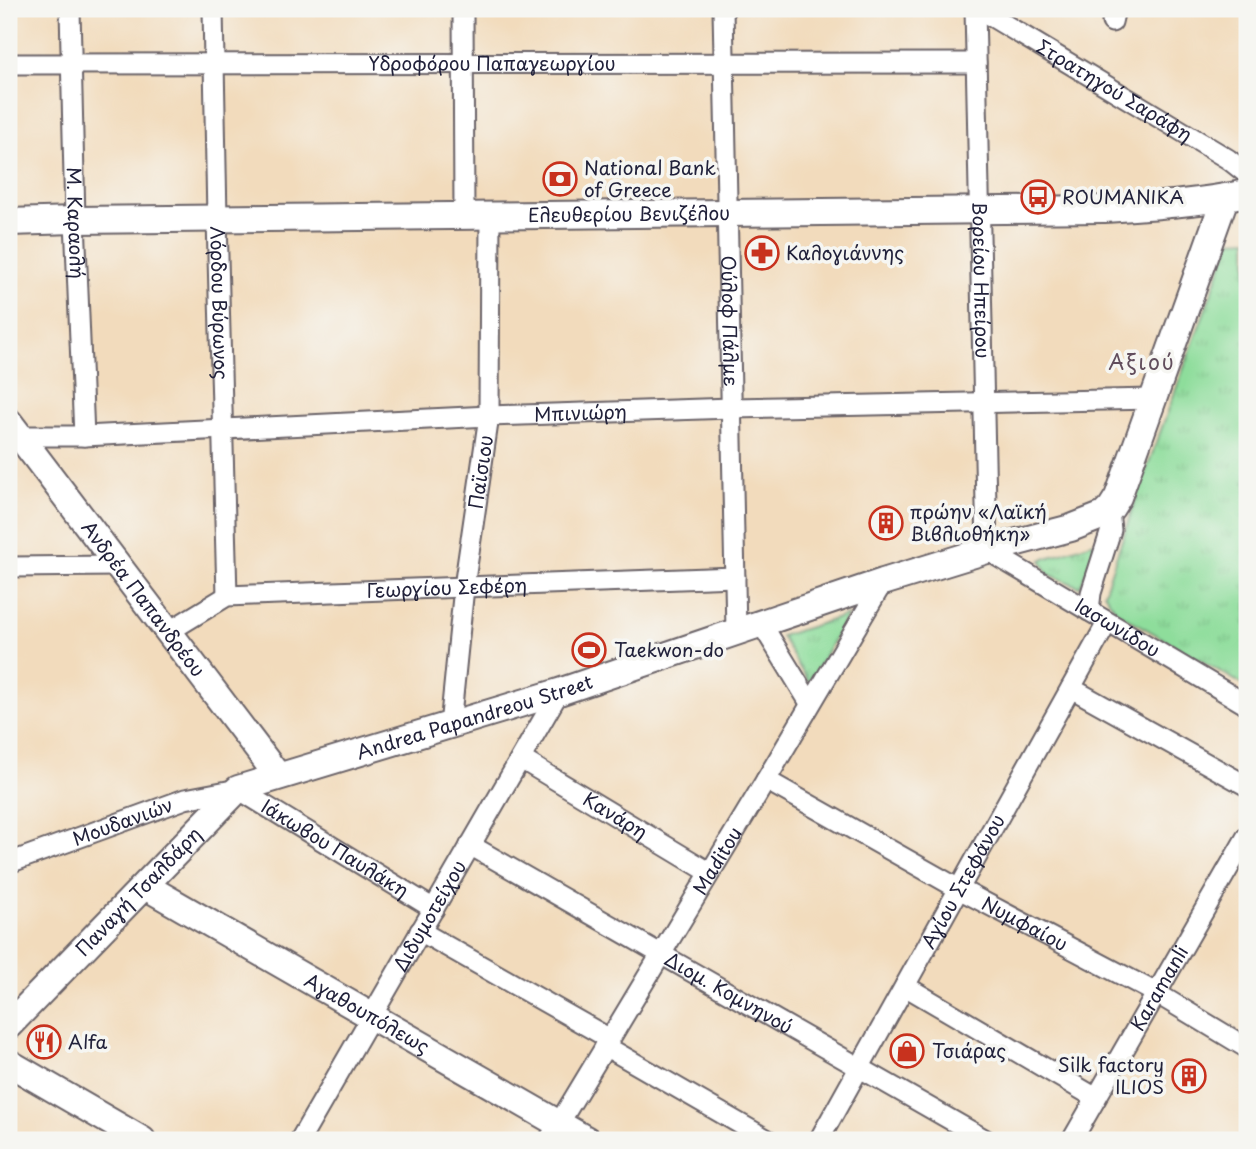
<svg xmlns="http://www.w3.org/2000/svg" width="1256" height="1149" font-family="'Playpen Sans',sans-serif">
<style>
.grass{fill:url(#grass-tufts);stroke:#58806b;stroke-width:2}
.lines{fill:none;stroke-linecap:round;stroke-linejoin:round}
.street-casing{stroke:#6b6368;stroke-width:23}
.secondary-casing{stroke:#6b6368;stroke-width:30}
.street{stroke:#fff;stroke-width:19}
.secondary{stroke:#fff;stroke-width:26}
.labels{text-anchor:middle;stroke-width:7;stroke-linejoin:round;paint-order:stroke}
.street-label{font-size:19px;fill:#22223b;stroke:#f6f6f2}
.poi-label{font-size:19px;fill:#22223b;stroke:#f6f6f2;text-anchor:start}
.neighbourhood-label{font-size:21px;letter-spacing:2px;fill:#624e5d;stroke:#f6f6f2}
</style>
<defs>
<pattern id="grass-tufts" width="24" height="20" patternUnits="userSpaceOnUse" patternTransform="scale(1.75)"><rect width="24" height="20" fill="#8edd9b"/><path d="M3 7l-1-3M5 7V3M7 7l1-3M15 17l-1-3M17 17v-4M19 17l1-3" fill="none" stroke="#7abd86"/></pattern>
</defs>
<rect width="100%" height="100%" fill="#f6f6f2"/>
<filter id="ink" filterUnits="userSpaceOnUse"><feTurbulence type="fractalNoise" baseFrequency=".0143" numOctaves="2"/><feDisplacementMap in="SourceGraphic" scale="14" xChannelSelector="R" yChannelSelector="G"/><feConvolveMatrix kernelMatrix="1 2 1 2 8 2 1 2 1" color-interpolation-filters="sRGB"/></filter>
<filter id="wash" filterUnits="userSpaceOnUse"><feTurbulence type="fractalNoise" baseFrequency=".00686" numOctaves="4" result="noise"/><feDisplacementMap in="SourceGraphic" scale="28" xChannelSelector="R" yChannelSelector="G"/><feGaussianBlur stdDeviation="1.57" result="paint"/><feColorMatrix in="noise" values="0 0 0 0 0 0 0 0 0 0 0 0 0 0 0 0 0 1.4 0 .05"/><feComposite in="paint" operator="in"/></filter>
<g filter="url(#wash)">
<rect width="100%" height="100%" fill="#f2dbbc"/>
<path class="grass" d="M1247,239V687L1117,612L1104,593L1140,487L1231,240Z
M1094,542L1095,552L1080,587L1048,574L1041,560Z
M848,615L809,683L781,636Z"/>
</g>
<g filter="url(#ink)">
<g class="lines">
<defs>
<g id="street">
<path id="s1" d="M70,9L75,220L84,436"/>
<path id="s2" d="M213,9L217,219L227,596"/>
<path d="M463,9L464,216"/>
<path id="s3" d="M723,9L736,631"/>
<path id="s4" d="M975,9L987,550L1247,705"/>
<path id="s5" d="M979,9L1228,159L1247,174"/>
<path d="M1112,22L1115,9"/>
<path id="s6" d="M9,64L976,63"/>
<path id="s7" d="M11,436H84L489,416L732,408L1153,399"/>
<path d="M9,567L118,566"/>
<path d="M1089,611L1091,593L1111,530L1109,511"/>
<path d="M761,623L810,703"/>
<path id="s8" d="M168,632L227,596L735,577"/>
<path d="M1071,688L1247,786"/>
<path id="s9" d="M450,726L464,587L489,416L490,216"/>
<path id="s10" d="M521,759L709,872"/>
<path id="s11" d="M766,780L959,889L1156,993L1247,1048"/>
<path id="s12" d="M470,845L986,1140"/>
<path id="s13" d="M9,863L185,799L238,789L434,909"/>
<path d="M420,931L610,1039"/>
<path d="M905,986L1096,1098"/>
<path d="M605,1046L768,1140"/>
<path id="s14" d="M300,1140L559,692"/>
<path id="s15" d="M549,1140L766,780L883,582"/>
<path id="s16" d="M819,1140L1107,623"/>
<path id="s17" d="M1072,1140L1247,836"/>
</g>
<g id="secondary">
<path id="s18" d="M9,222L75,220L1103,209C1151,206 1200,203 1247,193"/>
<path id="s19" d="M9,422L278,776"/>
<path id="s20" d="M145,886L587,1140"/>
<path id="s21" d="M9,1025L238,789L559,692L883,582L987,550L1071,528L1104,515L1111,508L1118,497L1225,198"/>
<path d="M9,1063L142,1140"/>
</g>
</defs>
<use href="#street" class="street-casing"/>
<use href="#secondary" class="secondary-casing"/>
<use href="#street" class="street"/>
<use href="#secondary" class="secondary"/>
</g>
</g>
<defs>
<symbol id="bank-ring" viewBox="-11 -11 22 22"><circle r="9.5" fill="#f6f6f2" stroke="#c8321e" stroke-width="1.5"/><path d="M-6-4H6V4H-6ZM0-2.3a2.3 2.3 0 1 0 0 4.6a2.3 2.3 0 1 0 0-4.6Z" fill="#c8321e"/></symbol>
<symbol id="bus-ring" viewBox="-11 -11 22 22"><circle r="9.5" fill="#f6f6f2" stroke="#c8321e" stroke-width="1.5"/><path d="M-5-6H5V4H4V6H2V4H-2V6H-4V4H-5ZM-3.5-4V0h7V-4ZM-3.5 1.2v1.5H-2V1.2ZM2 1.2v1.5H3.5V1.2Z" fill="#c8321e"/></symbol>
<symbol id="pharmacy-ring" viewBox="-11 -11 22 22"><circle r="9.5" fill="#f6f6f2" stroke="#c8321e" stroke-width="1.5"/><path d="M-2-6h4v4h4v4h-4v4h-4v-4h-4v-4h4Z" fill="#c8321e"/></symbol>
<symbol id="building-ring" viewBox="-11 -11 22 22"><circle r="9.5" fill="#f6f6f2" stroke="#c8321e" stroke-width="1.5"/><path d="M-4-6H4V6H1V3H-1V6H-4ZM-2.5-4.3h1.7v1.8h-1.7ZM.8-4.3h1.7v1.8H.8ZM-2.5-1h1.7V.8h-1.7ZM.8-1h1.7V.8H.8Z" fill="#c8321e"/></symbol>
<symbol id="stadium-ring" viewBox="-11 -11 22 22"><circle r="9.5" fill="#f6f6f2" stroke="#c8321e" stroke-width="1.5"/><path d="M0-5a6.5 5 0 1 0 0 10a6.5 5 0 1 0 0-10ZM-3.5-1.8h7v3.6h-7Z" fill="#c8321e"/></symbol>
<symbol id="restaurant-ring" viewBox="-11 -11 22 22"><circle r="9.5" fill="#f6f6f2" stroke="#c8321e" stroke-width="1.5"/><path d="M-5-6h1v4h1v-4h1v4h1v-4h1v5L-1.5 .5V6h-2V.5L-5-1ZM5-6V6H3V1.5H1.5Q1.5-4 5-6Z" fill="#c8321e"/></symbol>
<symbol id="shop-ring" viewBox="-11 -11 22 22"><circle r="9.5" fill="#f6f6f2" stroke="#c8321e" stroke-width="1.5"/><path d="M-5-2.5h2.3a2.7 3.5 0 0 1 5.4 0H5L5.5 6h-11ZM-1.5-2.5h3a1.5 2.3 0 0 0-3 0Z" fill="#c8321e"/></symbol>
</defs>
<g fill-rule="evenodd">
<use href="#bank-ring" x="541" y="160" width="38" height="38"/>
<use href="#bus-ring" x="1019" y="178" width="38" height="38"/>
<use href="#pharmacy-ring" x="743" y="234" width="38" height="38"/>
<use href="#building-ring" x="867" y="504" width="38" height="38"/>
<use href="#stadium-ring" x="570" y="631" width="38" height="38"/>
<use href="#restaurant-ring" x="25" y="1023" width="38" height="38"/>
<use href="#shop-ring" x="888" y="1032" width="38" height="38"/>
<use href="#building-ring" x="1170" y="1057" width="38" height="38"/>
</g>
<g class="labels">
<g class="street-label">
<text dy="7" stroke="none"><textPath href="#s6" startOffset="483">Υδροφόρου Παπαγεωργίου</textPath></text>
<text dy="7" stroke="none"><textPath href="#s5" startOffset="158">Στρατηγού Σαράφη</textPath></text>
<text dy="7" stroke="none"><textPath href="#s18" startOffset="620">Ελευθερίου Βενιζέλου</textPath></text>
<text dy="7" stroke="none"><textPath href="#s1" startOffset="214">Μ. Καραολή</textPath></text>
<text dy="7" stroke="none"><textPath href="#s4" startOffset="271">Βορείου Ηπείρου</textPath></text>
<text dy="7" stroke="none"><textPath href="#s2" startOffset="294">Λόρδου Βύρωνος</textPath></text>
<text dy="7" stroke="none"><textPath href="#s3" startOffset="312">Ούλοφ Πάλμε</textPath></text>
<text dy="7" stroke="none"><textPath href="#s7" startOffset="570">Μπινιώρη</textPath></text>
<text dy="7" stroke="none"><textPath href="#s9" startOffset="256">Παϊσιου</textPath></text>
<text dy="7" stroke="none"><textPath href="#s8" startOffset="289">Γεωργίου Σεφέρη</textPath></text>
<text dy="7" stroke="none"><textPath href="#s19" startOffset="222">Ανδρέα Παπανδρέου</textPath></text>
<text dy="7" stroke="none"><textPath href="#s4" startOffset="693">Ιασωνίδου</textPath></text>
<text dy="7" stroke="none"><textPath href="#s21" startOffset="576">Andrea Papandreou Street</textPath></text>
<text dy="7" stroke="none"><textPath href="#s10" startOffset="110">Κανάρη</textPath></text>
<text dy="7" stroke="none"><textPath href="#s13" startOffset="121">Μουδανιών</textPath></text>
<text dy="7" stroke="none"><textPath href="#s13" startOffset="355">Ιάκωβου Παυλάκη</textPath></text>
<text dy="7" stroke="none"><textPath href="#s15" startOffset="326">Maditou</textPath></text>
<text dy="7" stroke="none"><textPath href="#s16" startOffset="296">Αγίου Στεφάνου</textPath></text>
<text dy="7" stroke="none"><textPath href="#s21" startOffset="186">Παναγή Τσαλδάρη</textPath></text>
<text dy="7" stroke="none"><textPath href="#s14" startOffset="259">Διδυμοτείχου</textPath></text>
<text dy="7" stroke="none"><textPath href="#s11" startOffset="296">Νυμφαίου</textPath></text>
<text dy="7" stroke="none"><textPath href="#s17" startOffset="175">Karamanli</textPath></text>
<text dy="7" stroke="none"><textPath href="#s12" startOffset="298">Διομ. Κομνηνού</textPath></text>
<text dy="7" stroke="none"><textPath href="#s20" startOffset="256">Αγαθουπόλεως</textPath></text>
</g>
<g class="poi-label">
<text x="584" y="175">National Bank<tspan x="584" dy="22">of Greece</tspan></text>
<text x="1062" y="204">ROUMANIKA</text>
<text x="786" y="260">Καλογιάννης</text>
<text x="910" y="519">πρώην «Λαϊκή<tspan x="910" dy="22">Βιβλιοθήκη»</tspan></text>
<text x="614" y="657">Taekwon-do</text>
<text x="68" y="1049">Alfa</text>
<text x="932" y="1058">Τσιάρας</text>
<text x="1164" y="1072" text-anchor="end">Silk factory<tspan x="1164" dy="22">ILIOS</tspan></text>
</g>
<g class="neighbourhood-label">
<text x="1142" y="370">Αξιού</text>
</g>
</g>
<rect width="1256" height="1149" fill="none" stroke="#f6f6f2" stroke-width="35"/>
</svg>
